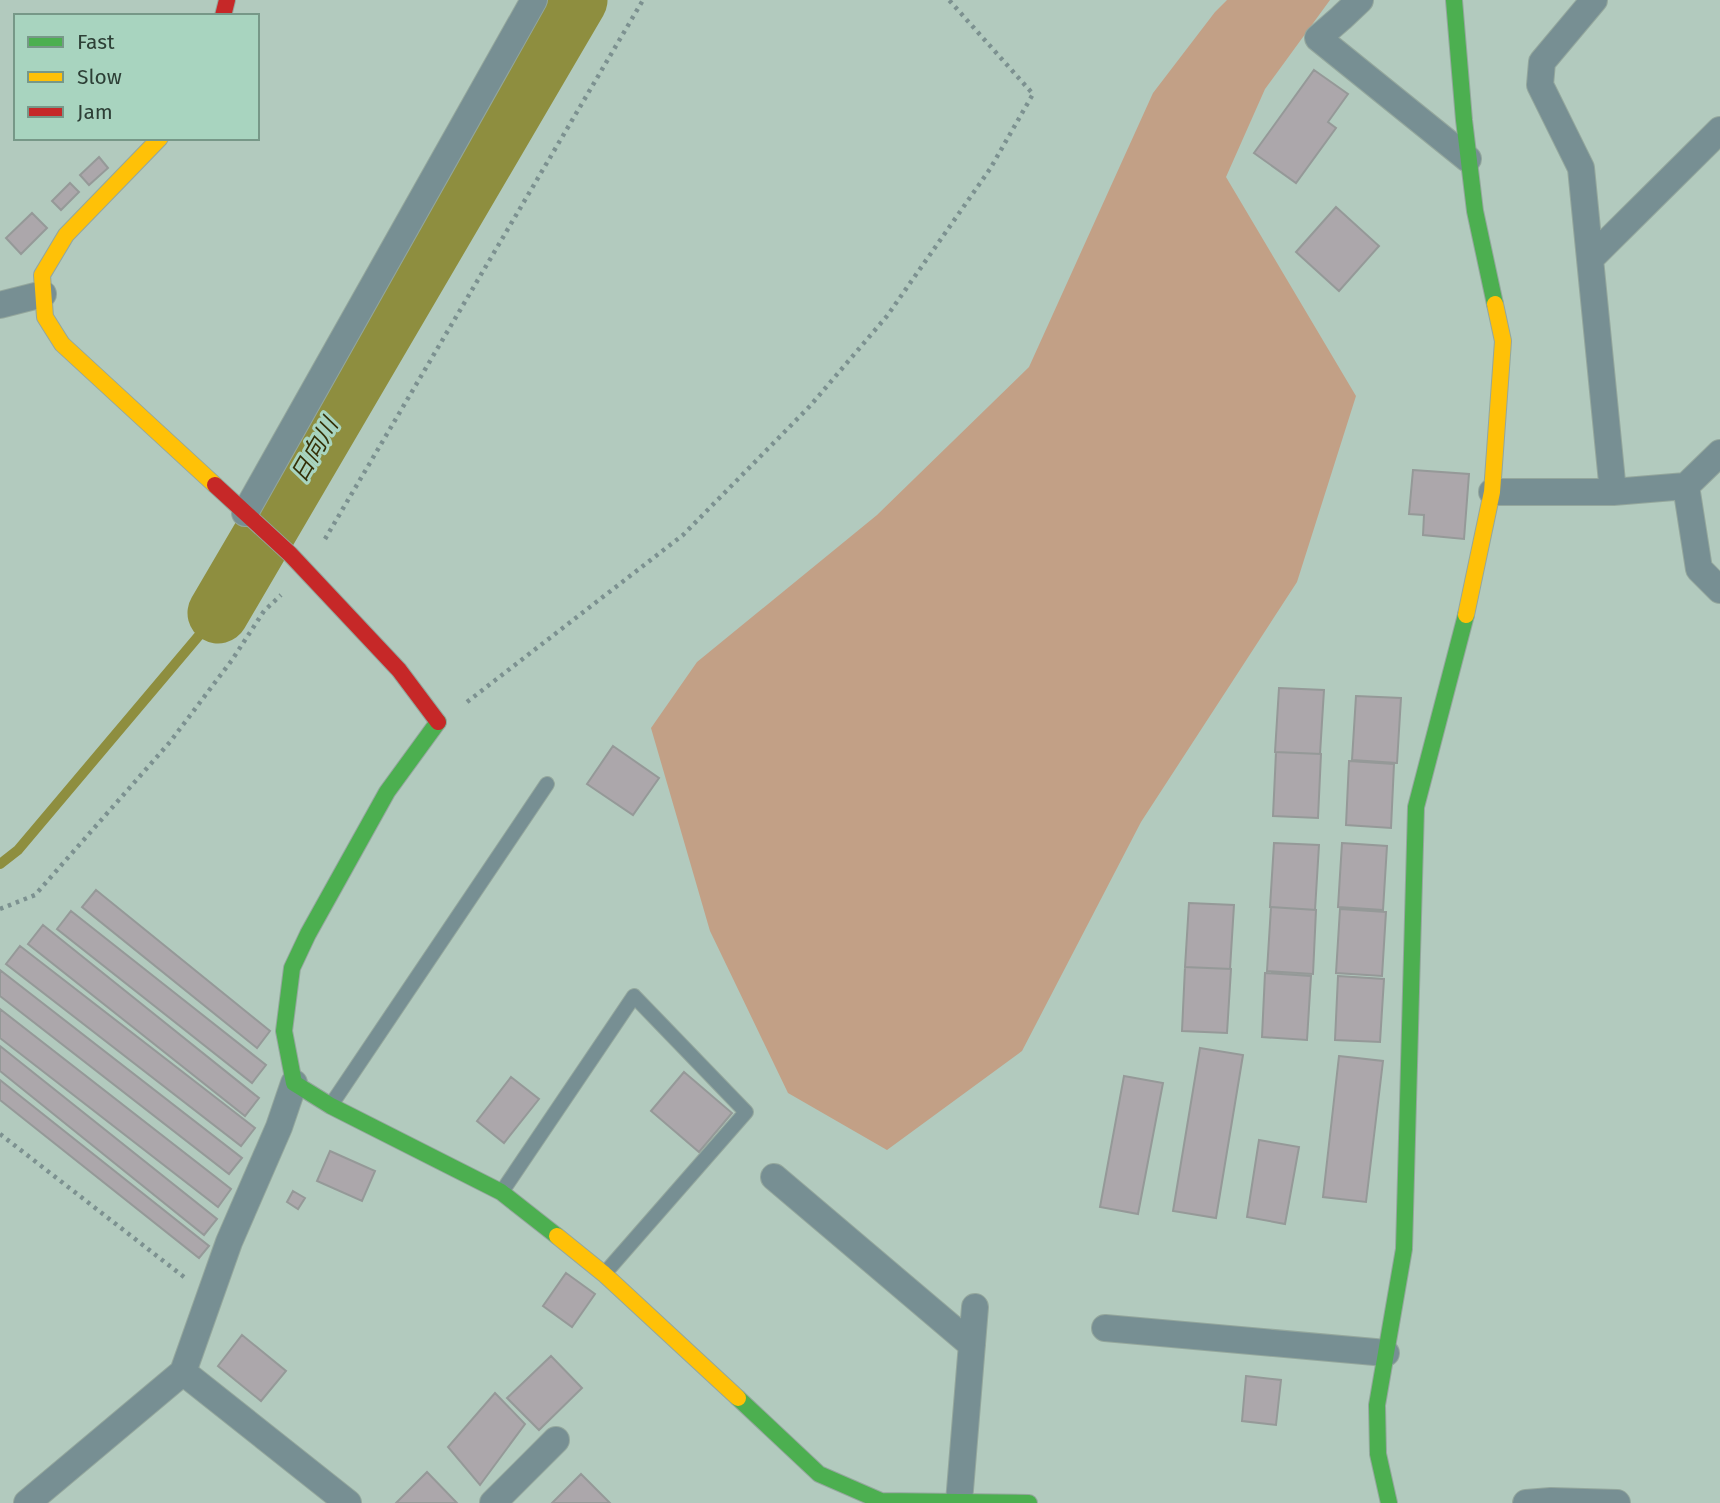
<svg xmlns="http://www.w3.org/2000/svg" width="1720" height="1503" font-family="'Fira Sans','Noto Sans JP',sans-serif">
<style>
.forest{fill:#c2a086}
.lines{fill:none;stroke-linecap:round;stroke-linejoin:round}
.stream{stroke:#8e8e3f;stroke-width:10}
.river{stroke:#8e8e3f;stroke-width:61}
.building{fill:#aca7ab;stroke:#959998;stroke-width:2}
.lane-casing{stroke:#94a79d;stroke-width:16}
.street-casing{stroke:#94a79d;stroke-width:28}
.fast-casing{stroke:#94a79d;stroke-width:18}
.slow-casing{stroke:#94a79d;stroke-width:18}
.jam-casing{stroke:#94a79d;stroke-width:18}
.path{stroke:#7c9190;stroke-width:4.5;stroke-dasharray:3.5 5;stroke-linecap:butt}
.lane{stroke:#778f93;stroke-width:14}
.street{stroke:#778f93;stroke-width:26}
.fast{stroke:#4caf50;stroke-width:16}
.slow{stroke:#ffc107;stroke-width:16}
.jam{stroke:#c62828;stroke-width:16}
.labels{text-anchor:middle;stroke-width:6;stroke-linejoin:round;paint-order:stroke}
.water-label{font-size:23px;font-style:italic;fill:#353108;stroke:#a8d4bf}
</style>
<rect width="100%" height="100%" fill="#b2cabe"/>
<path class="forest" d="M1227,0H1330L1265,89L1226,177L1356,396L1297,582L1141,822L1022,1051L887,1150L788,1093L710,931L651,728L697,662L877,515L1029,367L1153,93L1215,12Z"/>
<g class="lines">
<path class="stream" d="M0,864L18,850L218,613"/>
<path class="river" d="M218,613L577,0"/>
</g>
<path class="building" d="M1314,70L1348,94L1328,122L1336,128L1296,183L1254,153Z
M99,157L108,168L89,185L80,175Z
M70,183L79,192L61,210L52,201Z
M1336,207L1379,246L1339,291L1296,252Z
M32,213L47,228L21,254L6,238Z
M1413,470L1469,474L1464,539L1423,535L1424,515L1409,514Z
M1279,688L1324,690L1320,754L1275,752Z
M1356,696L1401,698L1397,763L1352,760Z
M613,746L659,778L633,815L587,784Z
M1276,752L1321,754L1318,818L1273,816Z
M1349,761L1394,764L1391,828L1346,825Z
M1274,843L1319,845L1315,910L1270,907Z
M1342,843L1387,846L1383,910L1338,907Z
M96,890L270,1031L257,1048L82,907Z
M1189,903L1234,905L1230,969L1185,967Z
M1271,907L1316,910L1313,974L1267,971Z
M1340,909L1386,912L1382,976L1336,973Z
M71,911L266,1065L252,1083L57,929Z
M43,925L259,1098L245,1116L28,944Z
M20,946L255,1128L241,1146L6,964Z
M1185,967L1231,969L1227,1033L1182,1031Z
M0,970L242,1158L229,1174L0,996Z
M1265,973L1311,976L1307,1040L1262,1037Z
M1338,976L1384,979L1380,1042L1335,1040Z
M0,1009L231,1189L218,1207L0,1038Z
M0,1046L217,1219L204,1235L0,1071Z
M1200,1048L1243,1055L1216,1218L1173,1211Z
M1339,1056L1383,1061L1366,1202L1323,1197Z
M684,1072L732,1113L699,1152L651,1111Z
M1124,1076L1163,1083L1138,1214L1100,1207Z
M511,1077L539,1099L504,1143L477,1121Z
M0,1080L209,1246L199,1258L0,1100Z
M1259,1140L1299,1147L1285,1224L1247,1217Z
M330,1151L375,1171L362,1201L317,1181Z
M293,1191L305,1198L298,1209L287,1202Z
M566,1273L595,1294L572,1327L543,1306Z
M242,1335L286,1371L261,1401L218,1366Z
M551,1356L582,1388L539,1430L507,1398Z
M1246,1376L1281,1380L1276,1425L1242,1421Z
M495,1393L525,1424L480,1485L448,1447Z
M427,1472L457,1503H396Z
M581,1474L610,1503H552Z"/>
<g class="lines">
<defs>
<path id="lane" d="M331,1105L547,784
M503,1190L634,996L746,1112L605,1273"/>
<path id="street" d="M1360,0L1341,18L1318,38L1468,159
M1594,0L1542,62L1540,85L1581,168L1613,492
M1590,259L1720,130
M0,305L43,294
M1686,486L1699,569L1720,590
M1492,492H1613L1686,486L1720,453
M245,513L534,0
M774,1177L972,1345
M1105,1328L1386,1353
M183,1372L348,1503
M959,1502L975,1307
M27,1503L183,1372L229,1242L279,1127L294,1083
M493,1503L556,1440
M1526,1503L1551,1501L1617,1503"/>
<path id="fast" d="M1454,0L1464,120L1475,211L1495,304
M438,722L387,792L308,934L292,968L284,1031L294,1083L331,1106L501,1192L557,1236
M738,1398L819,1474L881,1501L1029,1503
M1389,1503L1378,1454L1377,1405L1404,1249L1416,807L1466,615"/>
<path id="slow" d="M160,138L66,235L42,275L45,317L62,344L215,485
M1466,615L1492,492L1503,341L1495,304
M557,1236L604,1274L738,1398"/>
<path id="jam" d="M223,16L227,0
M215,485L290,554L399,670L438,722"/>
</defs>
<use href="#lane" class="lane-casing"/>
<use href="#street" class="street-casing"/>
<use href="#fast" class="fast-casing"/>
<use href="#slow" class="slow-casing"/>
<use href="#jam" class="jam-casing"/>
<path class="path" d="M325,539L643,0
M467,702L683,535L810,406L887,316L990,169L1033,94L949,0
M0,909L35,895L170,742L232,660L264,611L281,595
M0,1134L184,1277"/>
<use href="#lane" class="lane"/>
<use href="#street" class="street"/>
<use href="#fast" class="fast"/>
<use href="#slow" class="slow"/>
<use href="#jam" class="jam"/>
</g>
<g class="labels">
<g class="water-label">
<text transform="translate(314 450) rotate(-60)" y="8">日向川</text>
</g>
</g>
<rect x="14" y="14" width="245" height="126" fill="#a8d4bf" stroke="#779888" stroke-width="2"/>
<rect x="28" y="37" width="35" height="10" fill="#4caf50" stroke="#779888" stroke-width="2"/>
<text x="77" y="49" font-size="21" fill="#2d3f36">Fast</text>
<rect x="28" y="72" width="35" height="10" fill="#ffc107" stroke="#779888" stroke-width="2"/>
<text x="77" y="84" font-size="21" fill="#2d3f36">Slow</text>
<rect x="28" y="107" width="35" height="10" fill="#c62828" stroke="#779888" stroke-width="2"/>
<text x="77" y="119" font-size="21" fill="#2d3f36">Jam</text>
</svg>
